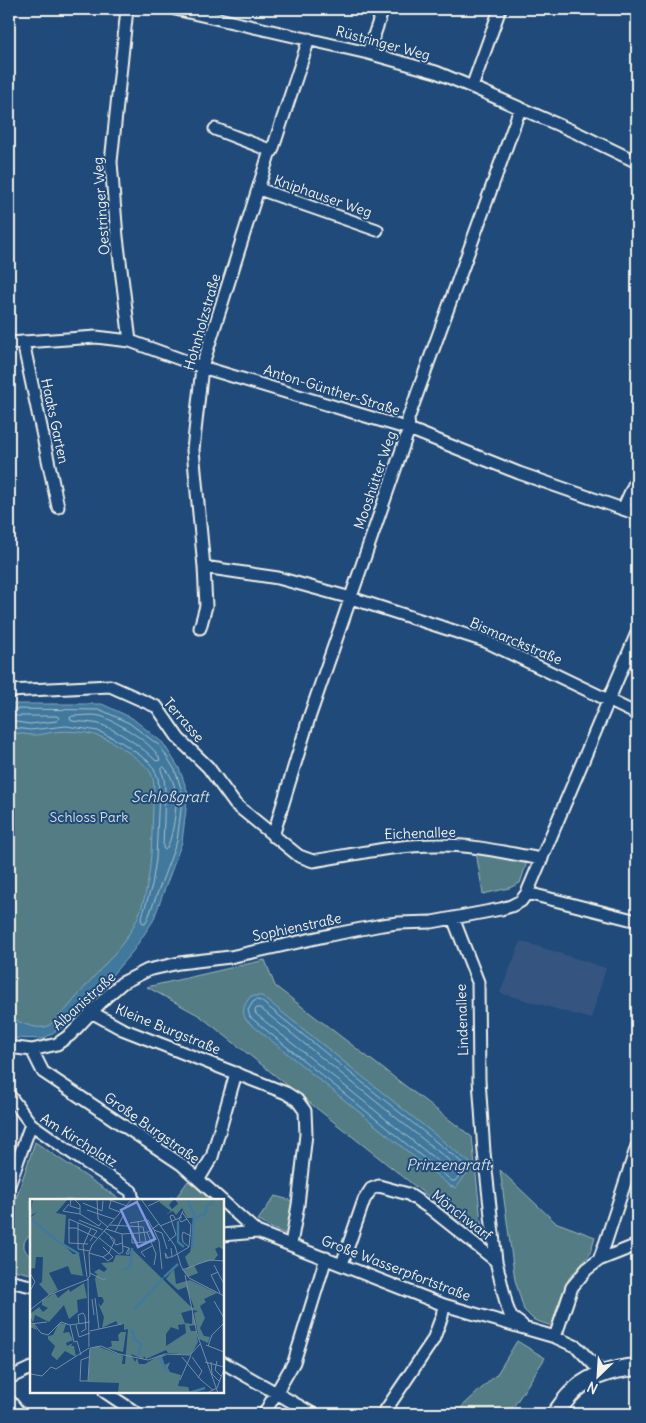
<svg xmlns="http://www.w3.org/2000/svg" width="646" height="1423" font-family="Delius,sans-serif">
<style>
.built{fill:#355580}
.green{fill:#527c84;stroke:#a3b6b6}
.water{fill:#41799d;stroke:#89a9bb}
.lines{fill:none;stroke-linecap:round;stroke-linejoin:round}
.shore{stroke:#acc1ca;stroke-width:1}
.street-casing{stroke:#f4f1e8;stroke-width:15}
.secondary-casing{stroke:#f4f1e8;stroke-width:20}
.street{stroke:#1f4a7a;stroke-width:11}
.secondary{stroke:#1f4a7a;stroke-width:16}
.labels{text-anchor:middle;stroke-width:4;stroke-linejoin:round;paint-order:stroke}
.street-label{font-size:14px;fill:#f4f1e8;stroke:#1f4a7a}
.park-label{font-size:14px;fill:#dcdfd9;stroke:#1f4a7a}
.water-label{font-size:15px;font-style:italic;fill:#d9dfdd;stroke:#1f4a7a}
.inset-river{fill:none;stroke:#41799d;stroke-width:2.5}
.inset-road{fill:none;stroke:#748da6;stroke-width:1}
.view{fill:#7e97df;fill-opacity:0.15;stroke:#7e97df;stroke-width:2.5}
.inset-edge{fill:none;stroke:#f4f1e8;stroke-width:2.5}
</style>
<rect width="100%" height="100%" fill="#1f4a7a"/>
<filter id="ink" filterUnits="userSpaceOnUse"><feTurbulence type="fractalNoise" baseFrequency=".02" numOctaves="2"/><feDisplacementMap in="SourceGraphic" scale="10" xChannelSelector="R" yChannelSelector="G"/><feConvolveMatrix kernelMatrix="1 2 1 2 8 2 1 2 1" color-interpolation-filters="sRGB"/></filter>
<g filter="url(#ink)">
<path class="built" d="M521,941L606,968L591,1019L500,993Z"/>
<path class="green" d="M9,716L103,721L166,775L168,841L127,952L49,1032L9,1027Z
M476,852L517,857L527,862L520,883L509,888L483,894Z
M265,960L275,986L472,1137L483,1240L200,1016L147,987Z
M35,1142L121,1200H31V1235C21,1240 22,1251 31,1256V1274L9,1269V1219Z
M500,1170L555,1222L595,1237L589,1256L569,1278L557,1307L552,1326L534,1320L524,1310L515,1280Z
M188,1181L212,1200H169L171,1197L175,1199Z
M275,1196L293,1201L288,1235L269,1227L258,1220Z
M517,1341L545,1358L514,1406L504,1414H454L497,1374Z"/>
<path class="water" d="M9,704H102L132,718L163,743L179,768L188,793L182,842L153,921L133,951L72,1021L43,1039L9,1038V1017C20,1022 32,1029 45,1027C56,1024 77,996 85,987C100,969 118,952 130,932C153,895 151,848 153,806C153,795 156,783 151,773C145,762 117,744 106,739C90,732 71,730 54,732C47,733 41,735 35,735C26,735 17,733 9,732Z
M251,996H262L469,1162L472,1166L470,1169L456,1188L450,1186L246,1020C241,1011 244,1004 251,996Z"/>
<g class="lines">
<path class="shore" d="M9,709L101,710L129,723L160,746L175,770L183,794L177,841L148,918L145,923H143L141,920L152,885L156,859L159,790L158,778L154,769L148,761L121,742L98,731L66,726L30,730L9,727
M9,716H57L59,718L57,721L30,724L9,721
M73,716C81,716 92,714 100,716C115,720 157,746 160,760L156,761C144,748 116,729 99,724C90,722 81,722 72,721L70,718Z
M164,767C170,772 176,787 176,796C177,807 172,844 165,850L163,848L165,790L164,778L161,770Z
M257,1000L261,1001L465,1165V1168L455,1181H452L250,1017L248,1010L253,1002Z
M257,1008H260L456,1166L457,1168L454,1172H451L256,1014L255,1011Z"/>
<defs>
<path id="street" d="M127,9L111,162L117,237L130,341
M175,9L368,53L436,72L472,87L577,133L637,162
M309,39L272,151H270L202,367L193,450L204,567L278,578L351,598L485,641L637,714
M368,53L383,9
M472,87L500,9
M215,129L272,151
M259,189L377,230
M23,342L58,507
M9,343L96,337L130,341L202,367L409,429L519,473L637,514
M623,509L637,478
M200,628L206,606L204,567
M9,691L110,686L157,707L179,739L208,767L235,804L299,856L313,861C356,854 399,844 443,845C476,845 510,854 542,859
M273,836L309,718L409,429L408,419L520,109
M527,893L637,921
M453,918L478,982L479,1080L484,1152L496,1261L507,1307L511,1317L522,1325
M91,1012L122,1029L286,1093L297,1100L305,1111L306,1134L298,1205L291,1244
M9,1047L32,1050L57,1044L70,1035L106,997L122,983L148,970L179,963L230,957L330,935L382,925L398,923L432,922L501,909L511,906L521,901L527,893L637,633
M32,1050L43,1072L181,1164L257,1232L444,1305L555,1337L577,1347L596,1367L600,1374
M9,1095L31,1124L82,1160L131,1191L133,1200
M199,1179L212,1157L236,1073
M9,1185L31,1124
M222,1235L257,1232
M599,1260L637,1245
M342,1264L364,1200L371,1189L379,1186L408,1194L431,1209L496,1261
M9,1281L31,1286
M555,1337L572,1287L587,1269L599,1260L605,1244L637,1146
M222,1362L313,1414
M9,1378L31,1368
M105,1392L138,1414
M9,1400L20,1414
M264,1414L294,1362L326,1258
M383,1414L433,1340L442,1316L444,1305"/>
<path id="secondary" d="M555,1414C560,1408 564,1401 570,1395C587,1376 612,1369 637,1367"/>
</defs>
<use href="#street" class="street-casing"/>
<use href="#secondary" class="secondary-casing"/>
<use href="#street" class="street"/>
<use href="#secondary" class="secondary"/>
</g>
</g>
<g class="labels">
<g class="street-label">
<text transform="translate(383 43) rotate(15)" y="5">Rüstringer Weg</text>
<text transform="translate(323 196) rotate(19)" y="5">Kniphauser Weg</text>
<text transform="translate(101 206) rotate(-94)" y="5">Oestringer Weg</text>
<text transform="translate(202 322) rotate(-74)" y="5">Hohnholzstraße</text>
<text transform="translate(332 390) rotate(17)" y="5">Anton-Günther-Straße</text>
<text transform="translate(55 421) rotate(78)" y="5">Haaks Garten</text>
<text transform="translate(375 480) rotate(-71)" y="5">Mooshütter Weg</text>
<text transform="translate(516 641) rotate(23)" y="5">Bismarckstraße</text>
<text transform="translate(184 720) rotate(49)" y="5">Terrasse</text>
<text transform="translate(420 833) rotate(-2)" y="5">Eichenallee</text>
<text transform="translate(297 927) rotate(-12)" y="5">Sophienstraße</text>
<text transform="translate(84 1001) rotate(-42)" y="5">Albanistraße</text>
<text transform="translate(462 1020) rotate(-92)" y="5">Lindenallee</text>
<text transform="translate(168 1029) rotate(22)" y="5">Kleine Burgstraße</text>
<text transform="translate(152 1128) rotate(35)" y="5">Große Burgstraße</text>
<text transform="translate(79 1140) rotate(32)" y="5">Am Kirchplatz</text>
<text transform="translate(462 1215) rotate(38)" y="5">Mönchwarf</text>
<text transform="translate(396 1268) rotate(21)" y="5">Große Wasserpfortstraße</text>
</g>
<g class="park-label">
<text x="89" y="822">Schloss Park</text>
</g>
<g class="water-label">
<text x="170" y="802">Schloßgraft</text>
<text x="448" y="1170">Prinzengraft</text>
</g>
</g>
<g transform="translate(30 1199)">
<rect width="194" height="194" fill="#1f4a7a"/>
<path d="M3,0H38L26,14L36,16L34,46L43,55H47L45,51L49,55L53,77L41,75L38,67L19,74L28,91L19,96L9,85L12,83L13,58H6L5,69L0,70V19L7,13L0,17ZM133,0H144L139,6L142,10L148,5L145,0H194V51L189,48L185,50L188,56L184,61L164,66L168,74L158,78L153,72L159,68L155,58L160,53L164,36L163,19H157L152,9L146,16L143,12L135,16L141,12L129,3ZM102,50L162,109L164,108L156,88L148,91L136,80L144,70L146,85L160,81L187,94L174,100L176,103L170,107L175,119L170,129L174,137L180,138L178,144L169,140L164,114L168,112L162,111L151,114L155,124L162,125V112L166,126L159,127L161,132H166L168,143L161,156L138,154L136,151L116,160L114,157L113,160L101,155L105,163L107,159L109,165H115L130,156H137L132,158L135,166L140,163L138,169L140,173L151,176L148,187L158,188L160,194H88L89,184L58,183L60,150L67,147L93,157L92,165H95L98,130L94,131V125L88,126L86,122L72,129L74,118L68,104L71,107L74,102L72,98H68L65,80L67,75L64,73L69,70L74,73L77,70L71,64L83,63L86,56L101,57ZM155,125L156,134L136,147V135L141,128L149,131L148,126ZM54,84L57,99L47,101L48,113L39,120L34,106L19,123L5,116L3,124L7,131L0,128L3,124L0,115L9,108L13,113L18,109L12,106V101L25,94L28,99L39,90L40,93ZM29,124L36,125L33,134L39,133L43,141L36,144L37,147L43,144L41,147H44L46,158L35,152L27,161L21,156L25,147L18,140V137L23,136ZM91,133H96L93,153L77,149L82,147L81,142H89L88,136Z" fill="#527c84" fill-rule="evenodd"/>
<path class="inset-river" d="M157,0L164,15L162,49M0,19L26,41L49,55M165,19L175,15L177,7L185,0M148,22V43L154,48M94,71L100,68L102,49M134,78L148,65M104,111L133,79M100,132H103L104,140L111,145L108,157M128,158L138,173M159,194L175,189"/>
<path class="inset-road" d="M41,0L40,7L50,10M44,0L50,6V15L69,27L71,24M67,0L68,20L78,28M77,0L97,7M111,0L145,47L151,67M81,2L79,9L90,13M53,4L72,12L73,2M39,5L33,12L50,15M118,7L133,0M57,11L84,20M153,12L149,20L151,23L157,20M39,20V44L58,45M39,20L67,32L60,42M49,21L73,31M108,22L110,44M48,24V50L60,52M100,24L118,21L123,30M80,26L113,28L116,43M130,27L152,18M38,29H46L67,39M123,29L129,42L132,70M76,30L92,35L109,34L118,33L129,25M124,31L132,34L137,50M85,33L94,15M117,33L126,55L124,66M102,34V44L125,42M68,38L89,55L93,53L92,35M80,38L86,46L92,44M138,42L146,36L140,17L143,16L146,21M93,47L99,49L96,55H99V49M159,48L153,43L152,37L153,33L161,37M141,49L142,58L159,48L161,26L152,13M59,54L73,58L79,54L85,41L74,32M73,58L78,62L83,58L73,48M115,58L111,53L122,47M138,59L135,54L136,59H138L140,58H142M184,66L194,85M151,67L159,79L194,97M152,71L179,61L194,62M188,73L181,76L190,94M0,74L5,83L0,92M60,74L74,81L76,79M155,76L167,135L188,194M57,78L53,47L61,29M57,80L60,77L59,54L62,46L102,0M58,81L59,148M65,99L69,130M62,100L64,116M184,102L194,119M0,111L19,96L59,80M3,124L11,134L18,136L31,123L40,126L60,123M0,125L17,123M49,125L48,116L53,114L55,117M40,126L44,143L47,142L51,156M46,126L49,138L60,134M60,132L92,125M51,133L56,130L55,117M176,146L194,153M178,147L182,136L194,124M60,149L71,147L89,155L118,161L135,155L160,156L170,145M59,158L51,161L50,182H58L60,149M152,158L171,181L183,191M162,158L172,172L168,179M187,162L185,171L191,177M175,163L194,168M181,163L182,175L189,182M1,175L12,177L21,168L26,170L59,149M150,181L161,156M177,194L187,189L194,170"/>
<path class="view" d="M107,3L125,40L108,48L91,11Z"/>
<rect width="194" height="194" class="inset-edge"/>
</g>
<rect width="646" height="1423" fill="none" stroke="#1f4a7a" stroke-width="30"/>
<rect x="15" y="15" width="616" height="1393" fill="none" stroke="#f4f1e8" stroke-width="2" filter="url(#ink)"/>
<g transform="translate(598 1376) rotate(205)" stroke="#1f4a7a" stroke-width="4" paint-order="stroke">
<path d="M0-4L9 19L0 12L-9 19Z" fill="#f4f1e8"/>
<text y="-8" font-size="14" font-weight="bold" text-anchor="middle" fill="#f4f1e8">N</text>
</g>
</svg>
